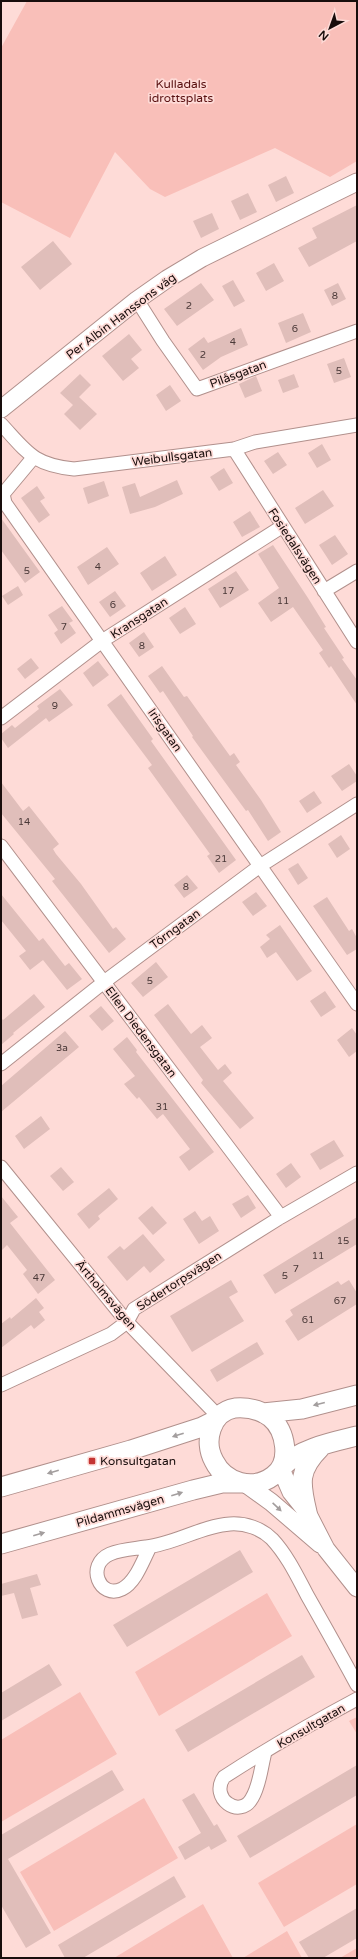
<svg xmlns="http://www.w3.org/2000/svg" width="358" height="1959" font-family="'Varela Round',sans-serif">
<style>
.green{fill:#f9bfb9}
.building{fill:#e0beba}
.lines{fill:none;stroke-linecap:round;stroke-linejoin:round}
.minor-casing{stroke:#b1908c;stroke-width:15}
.tertiary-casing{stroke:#b1908c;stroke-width:19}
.secondary-casing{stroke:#b1908c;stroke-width:21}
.minor{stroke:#fff;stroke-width:13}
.tertiary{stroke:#fff;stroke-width:17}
.secondary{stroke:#fff;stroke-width:19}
.oneway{fill:#a39e9e}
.poi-dot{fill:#c43533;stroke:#fedbd7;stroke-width:1.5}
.labels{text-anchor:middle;stroke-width:3.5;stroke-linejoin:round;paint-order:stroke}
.number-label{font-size:10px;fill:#4a3938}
.park-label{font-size:12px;fill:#591010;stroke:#fedbd7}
.street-label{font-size:12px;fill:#180d0c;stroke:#fedbd7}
.poi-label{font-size:12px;fill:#180d0c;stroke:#fedbd7;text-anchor:start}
</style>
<rect width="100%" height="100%" fill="#fedbd7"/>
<path class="green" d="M27,1H357V161L330,177L275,148L165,197L150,189L115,152L70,238L1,202V48Z
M267,1593L292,1636L159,1716L135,1672Z
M80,1692L117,1754L1,1822V1740Z
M357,1717V1734L349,1721Z
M144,1798L178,1858L54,1931L20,1872Z
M357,1824V1884L284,1927L258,1883Z
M203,1904L233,1958H114Z
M287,1931L302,1958H243Z
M357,1948V1958H340Z"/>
<path class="building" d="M286,176L294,193L276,202L268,185Z
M248,193L257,212L240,220L231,201Z
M357,205V241L309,267L298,248L317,238L312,228Z
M212,213L219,229L201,238L193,221Z
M53,241L72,264L40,290L21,267Z
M274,263L284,281L266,291L256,273Z
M233,280L245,301L234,307L222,286Z
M201,283L214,300L177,326L164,309Z
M338,283L346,299L332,306L324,290Z
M303,313L311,332L286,343L278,323Z
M241,328L248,345L221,357L203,370L188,349L204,337L208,343Z
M129,334L142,350L131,359L139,368L123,381L102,356Z
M344,358L351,377L334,383L327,364Z
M80,374L91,385L79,397L97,414L80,430L64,414L73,405L60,393Z
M294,374L299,387L283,393L278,380Z
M256,376L262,391L245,398L239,384Z
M170,385L181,401L166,411L156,395Z
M322,444L331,460L317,468L308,453Z
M278,452L287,465L273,474L264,461Z
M224,468L233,483L219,491L210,477Z
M177,480L183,494L155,507L130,514L122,487L135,483L140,497Z
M104,481L109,496L88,504L83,488Z
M37,486L45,498L40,501L50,515L39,523L21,498Z
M323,490L334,506L305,524L295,508Z
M250,511L260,527L242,537L233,522Z
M1,518L40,572L25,583L1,550Z
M335,535L348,554L332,565L319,545Z
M273,545L308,598L326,627L324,628L344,658L342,659L357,680V705L331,666L329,668L319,653L323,650L293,607L271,622L258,603L279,588L258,554Z
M107,547L119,564L88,585L77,567Z
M165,556L177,575L152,591L140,573Z
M236,571L249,590L220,608L208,589Z
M18,586L23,595L8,605L2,596Z
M115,591L126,606L110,617L99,602Z
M62,606L73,621L69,623L76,633L61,644L54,633L58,630L48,615Z
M185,607L196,624L180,634L169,618Z
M144,632L154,647L139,657L129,643Z
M31,658L39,668L25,679L17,669Z
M98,661L109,675L93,687L83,673Z
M162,666L184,697L187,696L230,756L234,753L240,762L236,765L261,800L281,832L268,841L248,810L246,811L192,737L193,736L163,691L160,693L148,676Z
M60,689L73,705L49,722L46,718L8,748L1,738V734L12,725L15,728L39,709L37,706Z
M121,694L153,739L151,741L236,860L219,873L207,856L210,854L148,768L152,765L107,705Z
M349,764L357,776V781L342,791L331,776Z
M1,782L23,811L29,806L59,844L53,849L56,854L81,884L113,929L116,927L126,939L109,953L52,881L55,879L1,813Z
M314,791L322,803L307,813L299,801Z
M341,835L350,849L337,858L328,844Z
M298,863L308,878L298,885L288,869Z
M187,875L198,888L184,898L174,885Z
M256,892L267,906L253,916L242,902Z
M1,894L39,941L43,938L65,966L69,963L82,979L67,990L43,960L30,970L19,956L26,951L1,920Z
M327,897L349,931L352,929L357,938V949L347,955L313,906Z
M280,925L312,971L297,981L276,952L267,958L260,947L270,939L266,935Z
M156,962L168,977L143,997L131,983Z
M325,991L336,1007L321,1017L310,1001Z
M34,994L45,1007L13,1033L14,1034L1,1045V1018L3,1020Z
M168,1004L191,1034L202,1025L212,1038L200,1047L218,1070L225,1064L232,1073L223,1081L254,1118L240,1129L201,1083L203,1080L154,1015Z
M101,1006L114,1021L102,1031L89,1016Z
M352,1028L357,1035V1051L349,1057L337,1040Z
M65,1031L79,1047L1,1112V1086Z
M127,1037L137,1050L136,1052L214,1152L189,1171L179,1157L190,1149L163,1114L157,1119L139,1097L137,1099L124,1084L135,1076L113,1049Z
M41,1116L50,1129L24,1149L15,1136Z
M334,1140L344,1156L320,1170L310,1154Z
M291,1163L301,1177L286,1188L276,1174Z
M61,1167L74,1182L63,1191L50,1176Z
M109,1188L118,1199L98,1216L100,1219L89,1229L77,1214Z
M248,1195L256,1208L241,1218L232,1204Z
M1,1196L18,1217L10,1223L55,1280L38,1294L23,1274L27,1270L7,1245L1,1251Z
M152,1206L167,1223L153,1235L138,1218Z
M195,1211L202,1221L210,1216L219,1231L199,1244L183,1219Z
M357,1217V1244L275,1294L263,1275Z
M143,1234L165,1260L150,1273L144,1266L127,1281L107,1257L120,1246L124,1250Z
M231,1280L238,1292L229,1297L244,1321L192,1352L170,1316Z
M349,1280L357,1293V1304L298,1341L285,1321L293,1315L290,1310L338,1281L341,1285Z
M36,1298L44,1308L39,1312L45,1320L34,1329L31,1325L1,1348V1324L10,1317L11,1319Z
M257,1342L264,1354L217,1382L210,1370Z
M240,1550L253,1572L127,1647L113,1625Z
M37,1574L41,1585L30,1588L38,1615L22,1619L14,1593L1,1596V1584Z
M302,1655L315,1677L188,1752L175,1730Z
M49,1664L62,1685L1,1721V1693Z
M357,1765V1795L250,1858L237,1836Z
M112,1770L124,1790L8,1859L51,1933L26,1948L1,1905V1848L5,1855L1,1848V1835Z
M194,1793L214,1826L217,1824L227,1841L211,1850L209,1846L185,1860L178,1847L201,1833L182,1800Z
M174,1876L186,1897L83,1958H65L58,1945Z
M357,1908V1938L323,1958H309L299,1942Z"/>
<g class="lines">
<defs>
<path id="minor" d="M137,300L163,341L197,389L357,331
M1,424C27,452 33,465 74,469L234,449L255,442L357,425
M234,449L357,642
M33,458L3,494L5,503L357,1004
M324,591L357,571
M1,718L102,641L283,526
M1,846L281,1217
M1,1064L104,982L260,866L357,804
M1,1167L127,1322L218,1416
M1,1385L111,1334L127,1322L134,1309L281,1217L357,1173
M150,1547C143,1560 136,1582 122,1589C100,1600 85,1565 110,1554C122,1549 134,1549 146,1547C175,1544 201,1526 230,1524C245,1523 261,1528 272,1539C287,1555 297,1576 307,1595C324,1625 341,1655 357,1685
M265,1752C261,1767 260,1785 252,1798C240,1820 209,1798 224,1777C267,1749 312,1723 357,1699"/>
<path id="tertiary" d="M1,409L137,300L167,279L202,258L357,182
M281,1469L291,1492L307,1512L326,1549L357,1588
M246,1484L271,1502L320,1544"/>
<path id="secondary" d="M235,1408C248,1407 259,1409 270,1417C286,1430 292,1463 273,1476C253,1491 225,1483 214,1461C203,1441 211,1412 235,1408Z
M263,1413L302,1409L357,1395
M283,1466C301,1448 333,1442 357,1436
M1,1487L131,1450L202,1427L214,1421
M307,1512C300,1483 298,1470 320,1448
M1,1544L193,1490L222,1483H240"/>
</defs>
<use href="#minor" class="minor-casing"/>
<use href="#tertiary" class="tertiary-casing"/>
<use href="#secondary" class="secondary-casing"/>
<use href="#minor" class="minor"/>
<use href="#tertiary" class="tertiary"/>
<use href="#secondary" class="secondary"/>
</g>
<defs><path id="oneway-solid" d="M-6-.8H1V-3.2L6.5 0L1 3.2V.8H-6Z"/></defs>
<g class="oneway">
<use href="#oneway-solid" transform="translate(319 1404) rotate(166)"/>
<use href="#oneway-solid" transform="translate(178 1435) rotate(162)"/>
<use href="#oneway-solid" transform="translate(53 1472) rotate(164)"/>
<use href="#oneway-solid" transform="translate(177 1494) rotate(-17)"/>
<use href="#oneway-solid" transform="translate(277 1507) rotate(43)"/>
<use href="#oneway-solid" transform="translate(39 1534) rotate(-16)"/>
</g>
<rect class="poi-dot" x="88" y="1457" width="8" height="8" rx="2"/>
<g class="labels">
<g class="number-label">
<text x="335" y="299">8</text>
<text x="189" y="309">2</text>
<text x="295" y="332">6</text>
<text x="233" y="345">4</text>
<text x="203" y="358">2</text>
<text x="339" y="374">5</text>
<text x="98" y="570">4</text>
<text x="27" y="574">5</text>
<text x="228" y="594">17</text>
<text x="283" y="604">11</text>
<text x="113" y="608">6</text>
<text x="64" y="630">7</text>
<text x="142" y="649">8</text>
<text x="55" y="709">9</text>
<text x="24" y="825">14</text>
<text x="221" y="862">21</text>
<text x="186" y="890">8</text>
<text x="150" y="984">5</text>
<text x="62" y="1051">3a</text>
<text x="162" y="1110">31</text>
<text x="343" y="1244">15</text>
<text x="318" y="1259">11</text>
<text x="296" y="1272">7</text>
<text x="285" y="1279">5</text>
<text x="39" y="1281">47</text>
<text x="340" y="1304">67</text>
<text x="308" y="1323">61</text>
</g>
<g class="park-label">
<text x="181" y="88">Kulladals<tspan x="181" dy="14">idrottsplats</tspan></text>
</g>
<g class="street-label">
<text transform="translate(121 316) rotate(-37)" y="4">Per Albin Hanssons väg</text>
<text transform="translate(238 374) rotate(-20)" y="4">Pilåsgatan</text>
<text transform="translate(172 457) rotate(-7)" y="4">Weibullsgatan</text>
<text transform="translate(295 546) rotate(57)" y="4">Fosiedalsvägen</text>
<text transform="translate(139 618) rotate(-33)" y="4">Kransgatan</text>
<text transform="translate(165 730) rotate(55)" y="4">Irisgatan</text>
<text transform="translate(175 929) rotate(-36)" y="4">Törngatan</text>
<text transform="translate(141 1032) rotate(53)" y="4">Ellen Diedensgatan</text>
<text transform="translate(179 1281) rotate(-33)" y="4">Södertorpsvägen</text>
<text transform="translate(106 1295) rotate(50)" y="4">Ärtholmsvägen</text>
<text transform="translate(120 1511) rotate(-16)" y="4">Pildammsvägen</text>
<text transform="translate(311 1726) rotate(-30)" y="4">Konsultgatan</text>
</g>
<g class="poi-label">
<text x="100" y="1465">Konsultgatan</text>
</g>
</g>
<rect width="358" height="1959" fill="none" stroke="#180d0c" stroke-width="4"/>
<g transform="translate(330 28) rotate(221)" stroke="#fedbd7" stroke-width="3" paint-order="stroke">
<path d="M0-3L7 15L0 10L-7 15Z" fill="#180d0c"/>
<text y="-6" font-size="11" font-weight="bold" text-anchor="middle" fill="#180d0c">N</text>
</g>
</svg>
